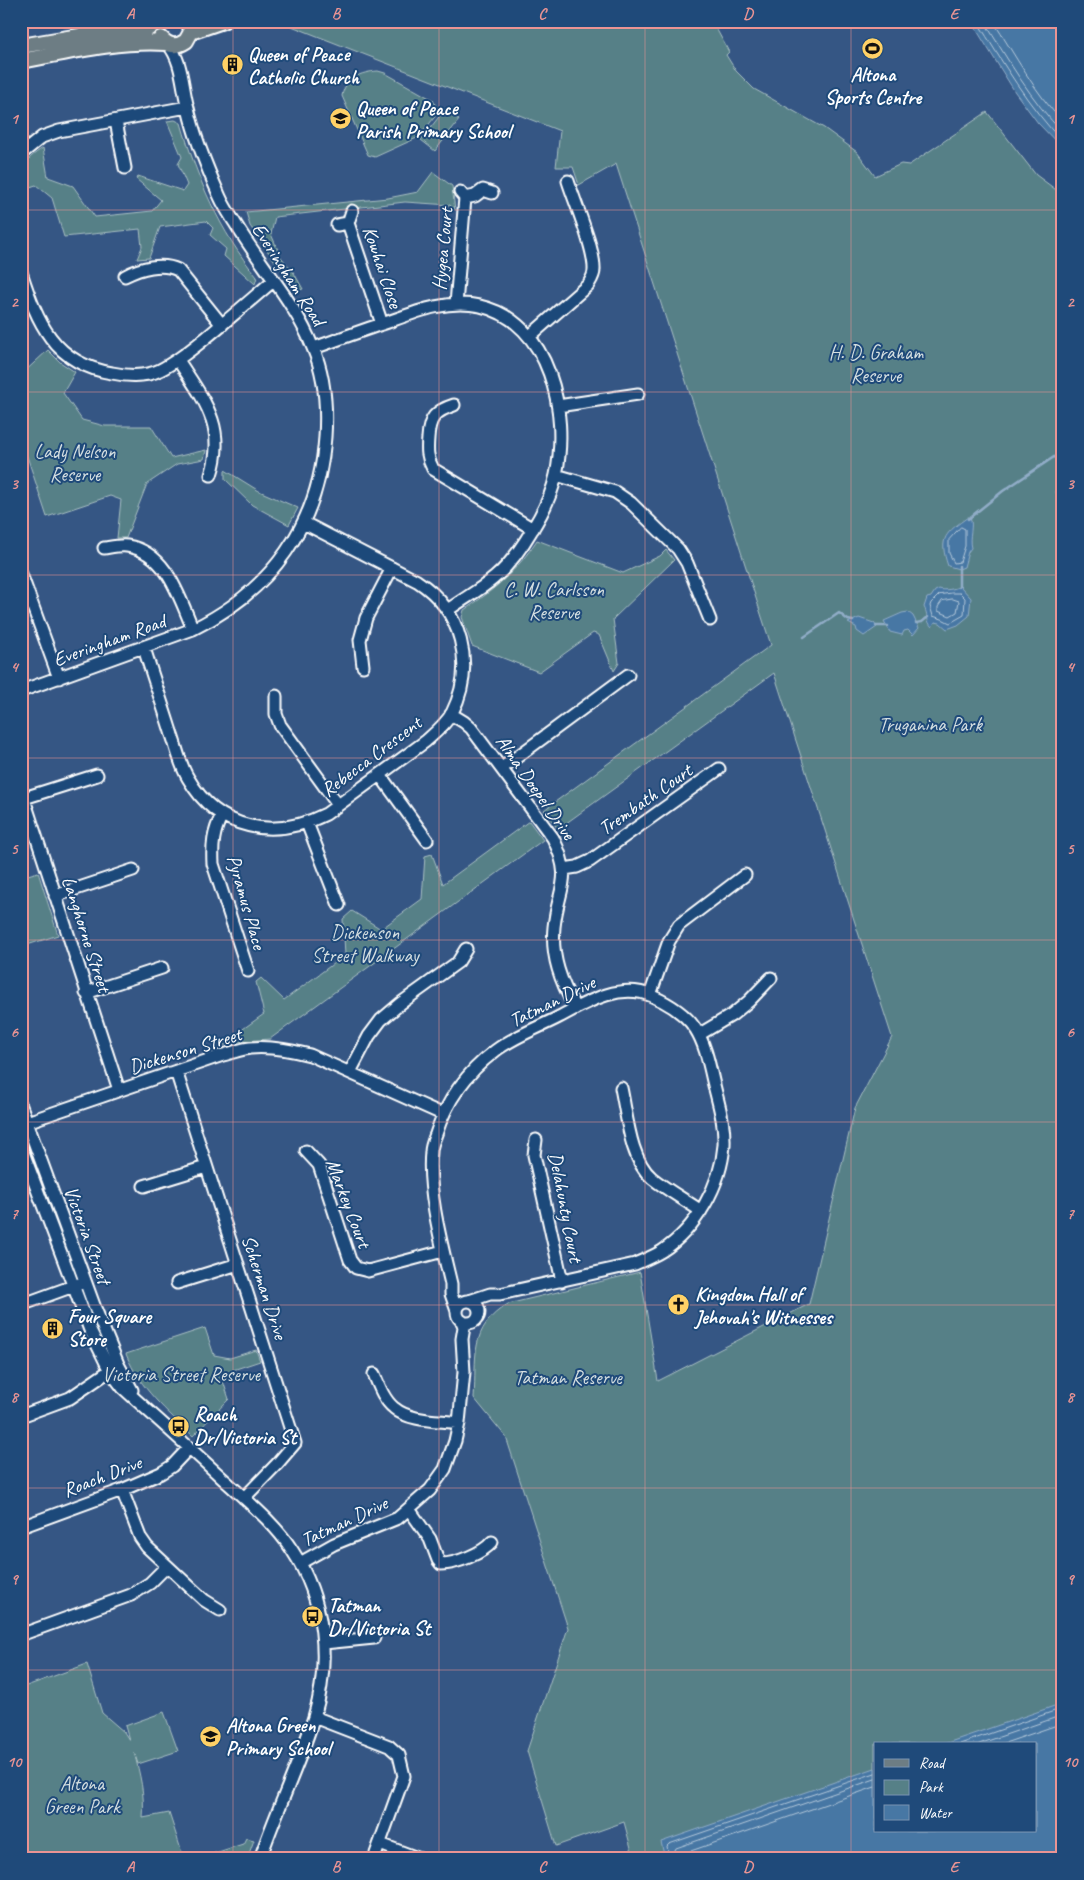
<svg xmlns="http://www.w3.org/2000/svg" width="1084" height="1880" font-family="Caveat,sans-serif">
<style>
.green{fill:#568087;stroke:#aac0c3;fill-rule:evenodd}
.water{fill:#4777a4;stroke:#91adc8}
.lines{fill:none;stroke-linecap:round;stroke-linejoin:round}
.shore{stroke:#b5c9db;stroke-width:1}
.stream{stroke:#91adc8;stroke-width:2.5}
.minor-casing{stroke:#fff;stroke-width:15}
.major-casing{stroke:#fff;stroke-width:18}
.minor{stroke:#1f4a7a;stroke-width:11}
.major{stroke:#6d7d84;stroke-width:14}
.grid{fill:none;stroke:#ea9494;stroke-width:1;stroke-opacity:0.55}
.labels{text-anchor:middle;stroke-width:4;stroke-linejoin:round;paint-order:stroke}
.poi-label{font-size:20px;font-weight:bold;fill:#fff;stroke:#1f4a7a;text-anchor:start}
.street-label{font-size:20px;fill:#fff;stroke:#1f4a7a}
.park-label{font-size:20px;fill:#d5dfe1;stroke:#1f4a7a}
.neatline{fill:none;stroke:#ea9494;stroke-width:2}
.grid-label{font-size:16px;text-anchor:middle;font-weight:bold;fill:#ea9494}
</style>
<rect width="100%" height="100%" fill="#355684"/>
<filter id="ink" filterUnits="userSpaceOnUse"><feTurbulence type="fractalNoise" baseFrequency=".02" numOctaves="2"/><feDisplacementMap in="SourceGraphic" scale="10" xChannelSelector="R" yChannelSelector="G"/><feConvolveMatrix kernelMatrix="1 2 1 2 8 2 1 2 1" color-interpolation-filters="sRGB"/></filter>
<g filter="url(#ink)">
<path class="green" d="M309,21H712L729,52L726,55L736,71L754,89L824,128L857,152L875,176L901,164L909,165L987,112L1036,175L1063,195V1859H634L624,1822L556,1846L527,1751L568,1628L506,1437L474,1398C477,1358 468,1328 508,1304L640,1272L658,1381L809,1304L855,1108L892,1037L774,673L558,829L544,810L771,645L616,164L579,185L573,167H556L560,131L289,25ZM875,1744H1035V1831H875Z
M378,71L385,73L433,100L437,109V114L419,137L375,157L368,155L342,96C345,78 361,72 378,71Z
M445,109L459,120L435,151L421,140Z
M175,120L181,123C197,178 220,232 257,277L255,284L224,256L226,249L210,235L213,228L206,221L160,227L149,258L137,259L142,247L140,229L64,237L52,198L36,185L21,190C21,167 23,161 43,148L48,177L73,186L95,217L152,211L161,200L136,179L138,176L183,191L187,185L178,164L182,157L167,121Z
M433,172L452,186L455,210L450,205L405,202L275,217L271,234L281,257L294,273L303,289L296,291L250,226L246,212L388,198L418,192Z
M48,350L60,362L75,372L63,393L82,420L105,426H151L171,458L206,450L204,459L177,464L147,484L126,538H117L121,500L110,496L47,517L21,438V375Z
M225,470L259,491L298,508L289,525L252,505L225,479Z
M537,540L623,573L660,556L666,550L674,560L613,619L619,663L614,671L599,635L593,633L539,672L472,646L462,617L464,610C493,591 518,570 537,540Z
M529,821L543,840L270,1039L244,1041L219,1046L264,1014L256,982L261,978L284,1000L345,955L343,919L352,911L381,929L422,899L425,856L432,854L443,884Z
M38,872L58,935L21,947V877Z
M205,1328L214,1355L230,1358L256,1350L260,1361L233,1370L223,1381L229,1399L193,1436C167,1411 140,1389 126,1354Z
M87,1664L102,1713L124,1732L129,1740L125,1726L164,1712L178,1751L138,1764L134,1752C140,1775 145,1794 143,1818L169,1813L184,1859H27L21,1854V1688Z
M246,1838L254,1840L247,1859H196L243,1844Z"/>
<path class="water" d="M971,21H1063V149L1038,123L1015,92Z
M1063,469V505C1052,493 1054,481 1063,469Z
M968,517H970C974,526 968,537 971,548L968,552L964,567L959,569L948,566C938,537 946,533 968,517Z
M960,586L971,598L969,616L958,625L947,629L940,623L935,622L932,627C926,621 928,614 924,607L927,598L931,597L935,591L939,589C944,591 956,589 960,586Z
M908,612L913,616L919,628L913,635L908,630L904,631L902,635L890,632L884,621L902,613Z
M859,618L874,623L877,627L864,636L857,631L856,627L848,623Z
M1063,1703V1859H665L661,1842L875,1768V1831H1035V1744H944Z"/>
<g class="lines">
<path class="shore" d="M977,21C1003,63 1028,106 1063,142
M984,21C1008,60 1031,100 1063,133
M993,21C1015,55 1035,93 1063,122
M961,527L965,529V546L960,562L954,563L949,553V540Z
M952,593H960L965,598L964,615L950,623L942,619L933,616L930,606L931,603L939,595Z
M953,599L959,601L957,612L950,616L938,611V607L942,601Z
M960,1744L1063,1708
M979,1744L1063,1715
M1002,1744L1063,1723
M669,1859L667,1846L669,1844L875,1773
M676,1859L675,1850L676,1848L875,1779
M683,1859L685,1853L875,1787"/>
<path class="stream" d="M968,519L1003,491L1063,451
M959,566V587
M916,623L922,622L928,617
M876,626H888
M804,637L839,613L848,620L853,621"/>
<defs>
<path id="minor" d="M116,121L125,168
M21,154L42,137L59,131L187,107
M460,192L465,198L475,196L483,190L492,193
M348,223L382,324
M337,225L348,223L352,211
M21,272C37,322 54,364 112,373C127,376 146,377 160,370C178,361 192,349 207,337C230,318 252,299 274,280
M125,276C140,268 162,262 178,270L222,325
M456,304L465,198
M530,336L588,285C591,280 594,276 594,270C595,250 575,203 568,181
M314,348C339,339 363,330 388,322C418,311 448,299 480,306C551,322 569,414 556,475C552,494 542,514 532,530C522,547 510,565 494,578C480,590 463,599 448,610
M178,360C203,399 227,426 211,475
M454,405C435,411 429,418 428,438C427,450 427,458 433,469L533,529
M558,406L638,394
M556,475L615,492L631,503L678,549L687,563L710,620
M104,548C111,547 120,545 127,546C167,552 179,597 193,629
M21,574L59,678
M144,648C153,677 163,706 172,735C177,749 180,765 188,778C218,831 274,840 326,814L426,741C435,733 446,724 452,713C476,665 462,610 417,581L304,523
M363,666L360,640L366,618L392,568
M21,691L193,629C271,591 319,525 325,437C327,407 325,376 313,348C295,302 260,265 235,223C230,215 224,206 220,197C207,168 195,139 188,108C182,87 183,62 168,44
M276,696V714L280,725L338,805
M451,714L464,722L471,728L553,838C574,881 558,887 554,927C551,957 561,982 575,1008
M502,768L628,675
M380,775L427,840
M21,790L119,1090
M24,798L97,775
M222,815C213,832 212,846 213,864L248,971
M307,823L339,905
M564,869L577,867L590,861L719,769
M55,896L133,870
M86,993L162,968
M650,995L669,941L679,925L745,875
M700,1034L732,1015L749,1001L771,978
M176,1071L295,1443L277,1464L244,1498
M350,1072L369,1036L381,1020L401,1003L458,962L466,949
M621,1088C627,1115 630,1160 652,1178C667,1190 685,1200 701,1211
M21,1106L95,1308L118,1364L132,1390
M21,1124L223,1055C232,1053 241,1049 250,1048C270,1046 291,1050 310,1055L442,1114
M536,1140L534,1155L562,1281
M21,1147L90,1330L110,1371L123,1388C156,1418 189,1447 221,1477C246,1500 274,1522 292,1550C325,1600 331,1661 314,1717C299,1765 276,1811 260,1859
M306,1151L319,1165L350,1260L356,1268L368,1271L443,1251
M144,1186L206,1167
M177,1283L238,1264
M457 1312a11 11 0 1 1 22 0a11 11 0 1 1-22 0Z
M21,1305L79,1284
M457,1311L451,1294V1284C442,1246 427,1190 431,1152C431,1146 434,1139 436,1134C447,1099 466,1073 495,1051C513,1037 538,1028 559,1017C587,1002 620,982 652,996C697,1016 703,1036 713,1081C718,1102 725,1123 724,1145C721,1185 696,1229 662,1251C654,1256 644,1260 635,1264L500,1294H490L469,1301
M374,1374C379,1386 384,1400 394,1408C410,1422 440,1420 459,1423
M21,1416L70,1398L115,1367
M122,1490L140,1537L147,1547L204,1600L220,1610
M409,1509L430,1539L438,1560L441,1564C456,1564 483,1553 492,1542
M21,1527L122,1490L161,1473L172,1466L189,1448
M300,1563L334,1544L398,1518L430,1490L445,1469L455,1441L459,1423L464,1372L462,1339L464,1327L462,1321
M23,1634L131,1595L150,1583L167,1566
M324,1643L374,1638
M314,1717L389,1746L399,1755L404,1776L374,1859
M380,1844L420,1859"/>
<path id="major" d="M191,32L223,21
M161,38C169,47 177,47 186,41L191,32L189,21
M21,46L97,33L145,31L158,21
M21,61C69,52 117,40 166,43"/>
</defs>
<use href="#minor" class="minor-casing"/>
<use href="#major" class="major-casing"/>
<use href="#minor" class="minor"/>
<use href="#major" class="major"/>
</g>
</g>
<path class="grid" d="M233,21V1859M439,21V1859M645,21V1859M851,21V1859M21,210H1063M21,392H1063M21,575H1063M21,758H1063M21,940H1063M21,1122H1063M21,1305H1063M21,1488H1063M21,1670H1063"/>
<defs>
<symbol id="stadium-disc" viewBox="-11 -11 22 22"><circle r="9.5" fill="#ffd166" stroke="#1f4a7a"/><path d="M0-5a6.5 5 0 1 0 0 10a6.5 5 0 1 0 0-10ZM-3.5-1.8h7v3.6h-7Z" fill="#111"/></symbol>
<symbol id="building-disc" viewBox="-11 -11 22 22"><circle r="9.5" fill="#ffd166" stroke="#1f4a7a"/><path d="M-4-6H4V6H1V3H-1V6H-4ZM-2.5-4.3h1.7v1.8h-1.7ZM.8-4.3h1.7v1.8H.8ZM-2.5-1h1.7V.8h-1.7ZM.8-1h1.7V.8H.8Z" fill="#111"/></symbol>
<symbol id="school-disc" viewBox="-11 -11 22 22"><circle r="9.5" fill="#ffd166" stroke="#1f4a7a"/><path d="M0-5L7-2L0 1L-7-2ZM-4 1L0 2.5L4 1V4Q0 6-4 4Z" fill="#111"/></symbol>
<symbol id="church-disc" viewBox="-11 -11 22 22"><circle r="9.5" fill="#ffd166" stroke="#1f4a7a"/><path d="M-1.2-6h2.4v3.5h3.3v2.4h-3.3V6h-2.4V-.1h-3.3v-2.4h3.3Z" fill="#111"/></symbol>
<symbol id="bus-disc" viewBox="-11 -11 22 22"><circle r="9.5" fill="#ffd166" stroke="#1f4a7a"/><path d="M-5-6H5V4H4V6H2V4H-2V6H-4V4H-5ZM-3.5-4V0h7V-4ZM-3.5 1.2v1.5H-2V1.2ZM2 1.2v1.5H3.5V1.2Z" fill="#111"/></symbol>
</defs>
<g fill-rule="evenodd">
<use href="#stadium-disc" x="860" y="36" width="25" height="25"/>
<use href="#building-disc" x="220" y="52" width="25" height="25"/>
<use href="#school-disc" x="328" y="106" width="25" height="25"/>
<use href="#church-disc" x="666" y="1292" width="25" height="25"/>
<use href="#building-disc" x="40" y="1316" width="25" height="25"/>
<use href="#bus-disc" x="166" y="1414" width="25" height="25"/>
<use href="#bus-disc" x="300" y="1604" width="25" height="25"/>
<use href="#school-disc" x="198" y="1724" width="25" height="25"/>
</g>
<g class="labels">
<g class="poi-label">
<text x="248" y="61">Queen of Peace<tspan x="248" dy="23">Catholic Church</tspan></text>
<text x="873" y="81" text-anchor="middle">Altona<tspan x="873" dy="23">Sports Centre</tspan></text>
<text x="356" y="115">Queen of Peace<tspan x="356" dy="23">Parish Primary School</tspan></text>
<text x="695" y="1301">Kingdom Hall of<tspan x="695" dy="23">Jehovah's Witnesses</tspan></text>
<text x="68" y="1323">Four Square<tspan x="68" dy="23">Store</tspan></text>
<text x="194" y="1421">Roach<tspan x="194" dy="23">Dr/Victoria St</tspan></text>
<text x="328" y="1612">Tatman<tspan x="328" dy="23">Dr/Victoria St</tspan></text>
<text x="226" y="1732">Altona Green<tspan x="226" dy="23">Primary School</tspan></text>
</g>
<g class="street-label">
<text transform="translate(442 249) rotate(-85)" y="7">Hygea Court</text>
<text transform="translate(383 267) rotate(71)" y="7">Kowhai Close</text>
<text transform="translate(289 274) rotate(57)" y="7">Everingham Road</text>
<text transform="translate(109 640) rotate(-20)" y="7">Everingham Road</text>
<text transform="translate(371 756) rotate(-37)" y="7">Rebecca Crescent</text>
<text transform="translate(536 787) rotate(55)" y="7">Alma Doepel Drive</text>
<text transform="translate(645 799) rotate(-35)" y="7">Trembath Court</text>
<text transform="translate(247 902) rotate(74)" y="7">Pyramus Place</text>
<text transform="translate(87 934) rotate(72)" y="7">Langhorne Street</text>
<text transform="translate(552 1001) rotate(-26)" y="7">Tatman Drive</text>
<text transform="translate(185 1050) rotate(-17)" y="7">Dickenson Street</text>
<text transform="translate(349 1203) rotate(69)" y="7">Markey Court</text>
<text transform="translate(566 1207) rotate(79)" y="7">Delahunty Court</text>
<text transform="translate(88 1235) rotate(70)" y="7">Victoria Street</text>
<text transform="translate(265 1287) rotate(72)" y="7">Scherman Drive</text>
<text transform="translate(102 1476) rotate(-21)" y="7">Roach Drive</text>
<text transform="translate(344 1521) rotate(-25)" y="7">Tatman Drive</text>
</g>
<g class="park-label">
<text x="876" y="359">H. D. Graham<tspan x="876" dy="23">Reserve</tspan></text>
<text x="75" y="458">Lady Nelson<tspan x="75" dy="23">Reserve</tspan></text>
<text x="554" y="596">C. W. Carlsson<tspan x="554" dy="23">Reserve</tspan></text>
<text x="930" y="731">Truganina Park</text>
<text x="365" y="939">Dickenson<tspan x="365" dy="23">Street Walkway</tspan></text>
<text x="181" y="1381">Victoria Street Reserve</text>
<text x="568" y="1384">Tatman Reserve</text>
<text x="82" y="1790">Altona<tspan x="82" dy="23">Green Park</tspan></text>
</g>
</g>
<rect width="1084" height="1880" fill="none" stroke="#1f4a7a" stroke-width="55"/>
<rect x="874" y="1742" width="162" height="90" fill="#1f4a7a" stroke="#7992af"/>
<rect x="884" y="1759" width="25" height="8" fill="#6d7d84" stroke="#7992af"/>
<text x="919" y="1768" font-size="15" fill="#ffffff">Road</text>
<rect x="884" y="1780" width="25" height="15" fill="#568087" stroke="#7992af"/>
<text x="919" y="1792" font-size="15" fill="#ffffff">Park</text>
<rect x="884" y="1805" width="25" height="15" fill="#4777a4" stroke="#7992af"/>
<text x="919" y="1818" font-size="15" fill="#ffffff">Water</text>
<rect x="28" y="28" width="1028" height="1824" class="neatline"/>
<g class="grid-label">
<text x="130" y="19">A</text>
<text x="336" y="19">B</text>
<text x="542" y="19">C</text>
<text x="748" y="19">D</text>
<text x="954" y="19">E</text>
<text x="14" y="124">1</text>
<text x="1070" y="124">1</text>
<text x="14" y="307">2</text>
<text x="1070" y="307">2</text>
<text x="14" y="489">3</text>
<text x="1070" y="489">3</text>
<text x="14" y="672">4</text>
<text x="1070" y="672">4</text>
<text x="14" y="854">5</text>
<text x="1070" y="854">5</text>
<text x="14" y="1037">6</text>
<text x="1070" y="1037">6</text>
<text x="14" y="1219">7</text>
<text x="1070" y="1219">7</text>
<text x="14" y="1402">8</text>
<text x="1070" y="1402">8</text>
<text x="14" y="1584">9</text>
<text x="1070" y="1584">9</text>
<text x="14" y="1767">10</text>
<text x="1070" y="1767">10</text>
<text x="130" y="1872">A</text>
<text x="336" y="1872">B</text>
<text x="542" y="1872">C</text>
<text x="748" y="1872">D</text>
<text x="954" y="1872">E</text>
</g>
</svg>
